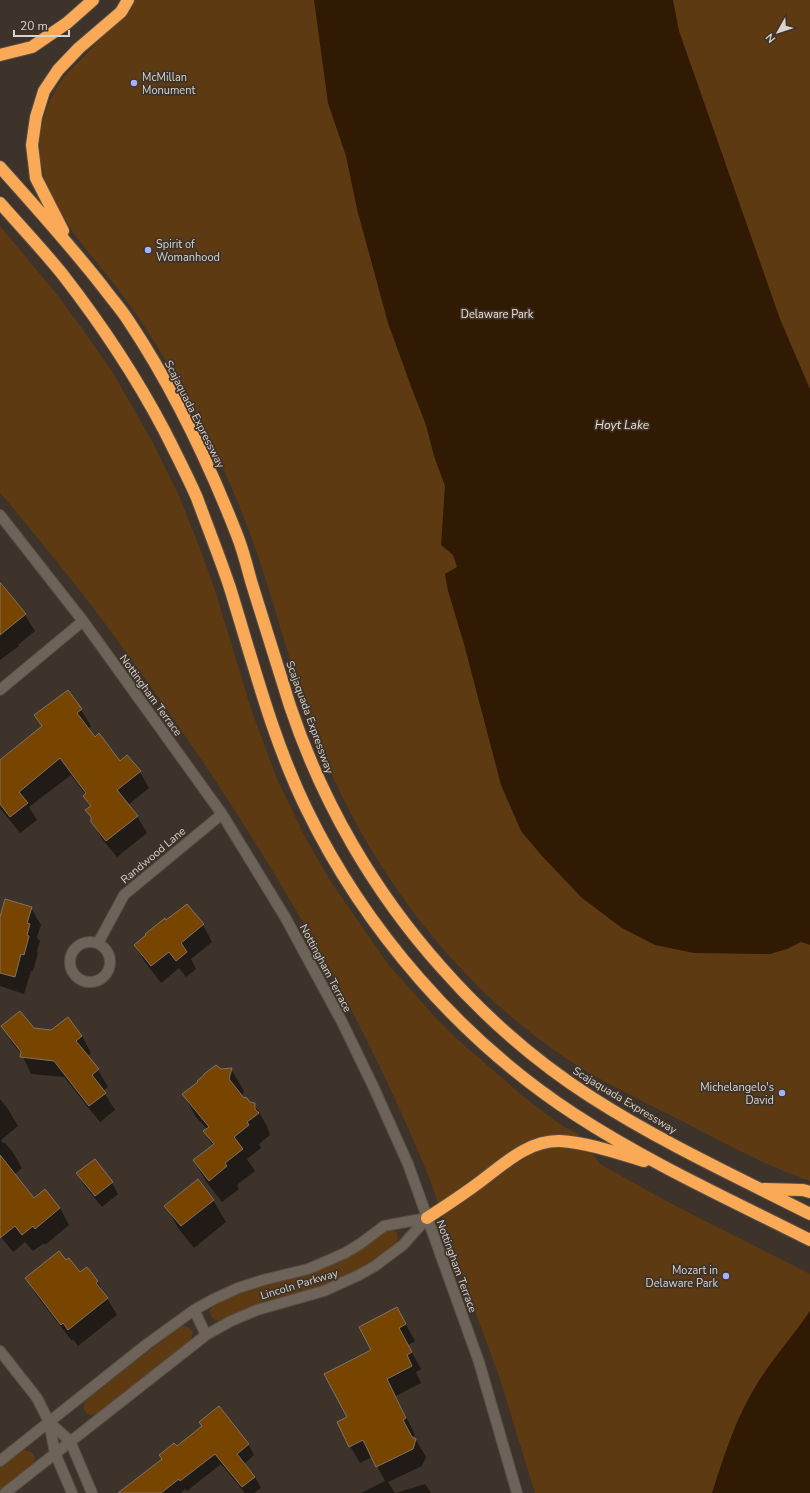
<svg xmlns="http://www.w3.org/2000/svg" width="810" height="1493" font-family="'Nunito Sans',sans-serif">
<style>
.green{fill:#5e3a12}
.water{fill:#301a03}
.shadow{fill:#0007}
.building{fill:#784501;stroke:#7e7369}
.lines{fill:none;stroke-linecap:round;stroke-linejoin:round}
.street-casing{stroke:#574f47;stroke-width:12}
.highway-casing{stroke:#574f47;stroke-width:14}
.street{stroke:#6e6359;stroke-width:10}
.highway{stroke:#faa956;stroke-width:12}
.poi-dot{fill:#a2b2fd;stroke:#3d332a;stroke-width:1.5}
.labels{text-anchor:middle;stroke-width:3.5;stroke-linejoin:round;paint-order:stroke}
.poi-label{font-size:11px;fill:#d9d3cd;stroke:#3d332a;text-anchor:start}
.park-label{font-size:11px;fill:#f3e0cf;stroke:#3d332a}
.street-label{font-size:11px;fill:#d9d3cd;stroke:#3d332a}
.water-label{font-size:12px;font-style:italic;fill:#f3e0cf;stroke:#3d332a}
</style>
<rect width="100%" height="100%" fill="#3d332a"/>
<path class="green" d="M133,0H810V1181C764,1165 722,1142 678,1119C640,1100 600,1081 564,1057C453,982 367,866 318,742C290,671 274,595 246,523C233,488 216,453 198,419C177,378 154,339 127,301C95,256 43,210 40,152C38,128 48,99 62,80C69,70 80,61 88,52C104,35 120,19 133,0Z
M0,226L55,292L81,327L113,373L152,441L180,498L202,554L215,590L251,709L277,779L305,837L331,882L388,964L435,1017L458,1040L529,1101L564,1127L577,1133L600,1164L668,1202L810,1274V1493H535C523,1455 512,1417 500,1379C485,1336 468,1294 453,1251C444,1224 437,1196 426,1170C344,971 226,786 98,614C69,576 39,540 9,503L0,493Z
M390,1229L397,1232L398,1240L396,1244C373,1261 350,1276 322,1286C288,1299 255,1303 221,1321L215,1320L211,1316L210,1310L215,1303L239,1292L264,1284Z
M184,1326L191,1329L193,1333L190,1341L97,1415C87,1417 81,1410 85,1401L179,1327Z
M25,1450L33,1453L35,1457L33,1465L0,1491V1468L22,1451Z"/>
<path class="water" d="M314,0H673L679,31L780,319L810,389V945L801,942L787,949L770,954L694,953L655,945L622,928L582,898L542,856L521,831L501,785L464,644L448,591L445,574L457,567L453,555L441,545L445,486L434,456L426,425L412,389L388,323L357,209L346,156L328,103Z
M810,1311V1493H712C722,1462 734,1424 750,1396C766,1366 791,1339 810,1311Z"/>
<path class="shadow" d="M0,580L25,615L35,631L18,645L19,646L0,660Z
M68,691L81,710L91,726L88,729L94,738L120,762L140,772L149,788L128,805L137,816L147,833L117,857L102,839L92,822L87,810L91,807L84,796L86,795L71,775L29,807L37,820L20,833L0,808V761L42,727L36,715Z
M31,908L41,925L37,937L40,941L37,951L38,953L33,971H31L24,994L0,986V918Z
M166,921L203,925L212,942L191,959L196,969L186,977L179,968L161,983L145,962L135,946Z
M3,1027L33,1028L82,1036L91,1053L87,1056L98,1070L108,1087L103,1091L115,1110L100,1122L64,1077L31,1074L22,1055L12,1043Z
M231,1069L244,1091L242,1097L249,1103L254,1104L267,1126L270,1135L259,1144L261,1148L247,1159L255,1171L237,1185L239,1189L222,1202L207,1183L194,1161L213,1146L204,1131L207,1129L196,1117L184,1095L220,1070Z
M0,1099L8,1109L18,1126L1,1140L3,1143H5L12,1151L22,1168L14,1175L34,1200L45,1190L60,1208L69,1225L45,1245L44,1243L33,1251L25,1242L13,1252L0,1236Z
M78,1174L112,1183L118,1194L102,1207L84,1185Z
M213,1200L226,1222L194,1248L178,1228L166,1206Z
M66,1262L80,1273L97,1281L117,1315L78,1346L73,1339L72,1341L36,1295L26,1278Z
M397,1308L415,1341L408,1345L421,1369L416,1372L421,1383L396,1396L415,1435L412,1437L413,1439L416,1440L426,1457L422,1466L388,1482L395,1493H361L385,1481L372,1457L360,1463L350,1446L348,1417L373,1350Z
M248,1444L254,1455L244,1464L255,1477L261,1488L254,1493H245L221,1464L187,1491L185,1489L181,1493H129L177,1447Z
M425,1484L431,1493H396Z"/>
<path class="building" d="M0,582L26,614L0,635Z
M68,690L82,709L77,713L95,737L99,733L120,761L127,755L141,771L117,790L138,816L106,841L91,822V817L85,810L91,806L83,796L86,793L60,758L19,792L28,803L10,817L0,804V760L42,726L34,715Z
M5,899L32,907L27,923L30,924L27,935L29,936L24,955L21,954L15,977L0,973V917Z
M187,904L204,924L181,943L187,952L176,961L169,952L151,966L134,945L146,935L145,934L165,918L166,920Z
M20,1011L34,1028L51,1030L68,1017L82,1036L76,1041L99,1069L92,1075L106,1093L89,1106L54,1061L20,1057L21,1052L1,1026Z
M216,1065L221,1069L232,1068L229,1079L244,1098L246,1097L250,1102L255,1103V1109L259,1113L247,1122L249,1125L234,1137L243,1149L225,1163L227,1166L209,1181L193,1160L214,1144L203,1131L209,1127L182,1094L198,1082L197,1081L204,1075V1074Z
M0,1155L34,1198L45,1189L60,1208L35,1229L33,1226L22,1235L15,1226L0,1238Z
M95,1159L113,1182L95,1196L76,1173Z
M198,1179L214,1200L181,1226L164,1206Z
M59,1251L66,1260L69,1258L80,1272L87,1267L98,1281L96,1283L108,1298L68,1330L63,1323L61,1325L25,1278Z
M397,1307L406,1324L399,1328L412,1352L407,1355L412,1366L387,1379L406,1418L403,1420L412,1437L416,1439L413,1449L376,1467L363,1440L349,1447L337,1422L347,1417L324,1374L371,1350L359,1327Z
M219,1406L249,1444L237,1454L255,1477L242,1487L215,1454L180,1481L179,1479L161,1493H118L162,1459L159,1455L174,1443L177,1446L202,1426L199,1422Z"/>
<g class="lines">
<defs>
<path id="street" d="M0,515L83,621L222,814L285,917L342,1022L373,1086L408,1164L479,1362L517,1493
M0,690L83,621
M70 962a20 20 0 1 1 40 0a20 20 0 1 1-40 0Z
M98,943L124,895L222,814
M194,1310L206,1335
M0,1351L37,1398L49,1422L55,1453L72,1493
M49,1422L70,1441L92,1493
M0,1461L147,1344L194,1310L214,1299L238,1288L263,1280L308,1269L327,1261L345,1253L360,1244L384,1226L427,1218
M5,1493L206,1335L231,1321L257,1310L324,1291L359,1275L375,1266L403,1245L427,1218"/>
<path id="highway" d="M0,55L32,47L67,23L93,0
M0,167C35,206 71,246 103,287C111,298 121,309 128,320C172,386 208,461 237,535C243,550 247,566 251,581C264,623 277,665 290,706C322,802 374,892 441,967C485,1017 535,1061 591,1097C661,1142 737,1177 810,1214
M0,203C21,227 43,250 63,275C101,324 135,375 164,430C175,452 187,475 197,498C208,528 220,558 230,588C253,662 272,738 306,808C365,930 461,1040 574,1114C649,1163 731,1200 810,1240
M63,231L36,178L32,145L36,117L44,91L58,70L79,48L121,12L128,0
M764,1189L803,1190L810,1192
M427,1218C444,1207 461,1196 477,1184C502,1166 527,1140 560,1141C589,1143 617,1153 644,1161"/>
</defs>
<use href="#street" class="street-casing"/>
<use href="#highway" class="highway-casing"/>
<use href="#street" class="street"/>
<use href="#highway" class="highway"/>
</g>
<g class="poi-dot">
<circle cx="134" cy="83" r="4"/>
<circle cx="148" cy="250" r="4"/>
<circle cx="782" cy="1093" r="4"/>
<circle cx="726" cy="1276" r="4"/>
</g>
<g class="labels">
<g class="poi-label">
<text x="142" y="81">McMillan<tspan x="142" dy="13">Monument</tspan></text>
<text x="156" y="248">Spirit of<tspan x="156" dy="13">Womanhood</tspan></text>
<text x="774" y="1091" text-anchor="end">Michelangelo's<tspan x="774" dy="13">David</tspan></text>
<text x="718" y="1274" text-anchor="end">Mozart in<tspan x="718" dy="13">Delaware Park</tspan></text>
</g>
<g class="park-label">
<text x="497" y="318">Delaware Park</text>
</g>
<g class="street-label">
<text transform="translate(195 414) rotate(63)" y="4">Scajaquada Expressway</text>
<text transform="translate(151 695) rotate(54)" y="4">Nottingham Terrace</text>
<text transform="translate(310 717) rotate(70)" y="4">Scajaquada Expressway</text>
<text transform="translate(153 855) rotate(-40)" y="4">Randwood Lane</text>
<text transform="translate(326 968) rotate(62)" y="4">Nottingham Terrace</text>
<text transform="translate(625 1100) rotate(31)" y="4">Scajaquada Expressway</text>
<text transform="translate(457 1266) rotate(70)" y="4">Nottingham Terrace</text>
<text transform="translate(299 1284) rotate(-17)" y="4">Lincoln Parkway</text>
</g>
<g class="water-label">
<text x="622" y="429">Hoyt Lake</text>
</g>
</g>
<g transform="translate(778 32) rotate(231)" stroke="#3d332a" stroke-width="3" paint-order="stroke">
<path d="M0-3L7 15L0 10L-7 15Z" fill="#d9d3cd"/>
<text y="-6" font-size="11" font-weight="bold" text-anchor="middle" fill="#d9d3cd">N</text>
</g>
<path d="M14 30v6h55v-6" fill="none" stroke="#d9d3cd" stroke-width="2"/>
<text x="20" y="30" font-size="12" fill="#d9d3cd" stroke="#3d332a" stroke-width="3" paint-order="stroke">20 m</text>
</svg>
